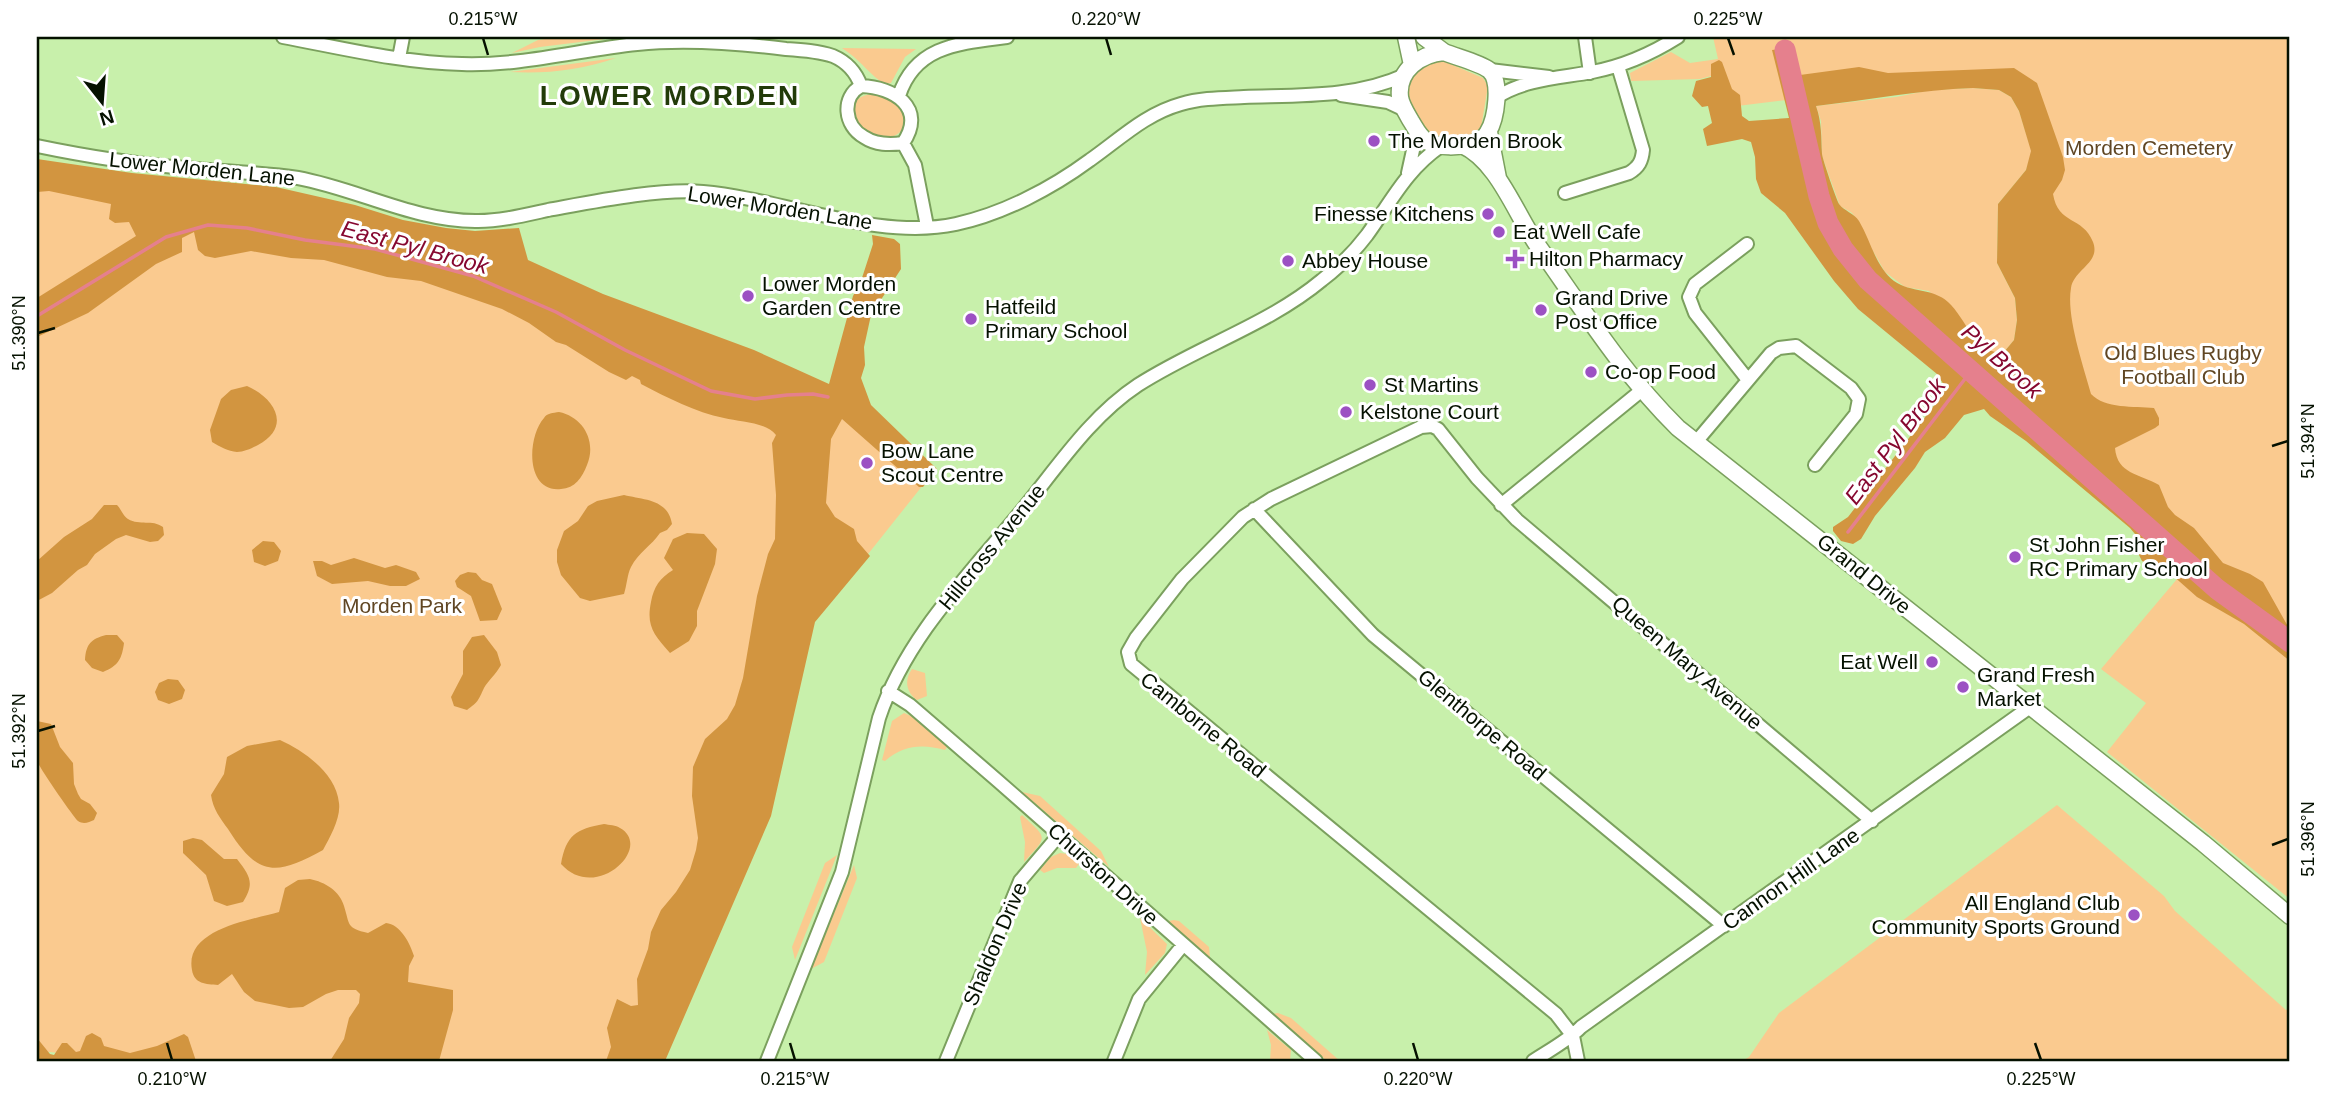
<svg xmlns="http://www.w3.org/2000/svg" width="2327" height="1098" font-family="Arial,sans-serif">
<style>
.green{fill:#faca8f}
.forest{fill:#d29540;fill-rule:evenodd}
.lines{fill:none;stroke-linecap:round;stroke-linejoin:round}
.stream{stroke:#e5808d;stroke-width:3.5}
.river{stroke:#e5808d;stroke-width:21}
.minor-casing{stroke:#7ba05e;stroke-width:16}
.major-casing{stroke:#7ba05e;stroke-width:19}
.minor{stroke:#fff;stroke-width:12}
.major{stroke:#fff;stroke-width:16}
.ticks{fill:none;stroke:#051100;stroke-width:2.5}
.poi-dot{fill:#9c51c3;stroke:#fff;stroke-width:2.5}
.labels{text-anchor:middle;stroke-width:6;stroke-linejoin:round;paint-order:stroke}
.poi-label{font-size:21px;fill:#051100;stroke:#fff;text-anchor:start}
.park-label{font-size:21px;fill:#604623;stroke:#fff}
.street-label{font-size:21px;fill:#051100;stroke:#fff}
.water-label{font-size:23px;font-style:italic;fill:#860830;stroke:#fff}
.district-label{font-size:28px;font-weight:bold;letter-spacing:2px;fill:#223b09;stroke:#fff}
.neatline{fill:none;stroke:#051100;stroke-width:2.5}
.ticks-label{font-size:18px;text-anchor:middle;fill:#051100}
</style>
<rect width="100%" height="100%" fill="#c8f0ab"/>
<path class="green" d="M559,37H621L540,47L512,53L538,40Z
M1713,37H2290V629L2224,582L2120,478L2083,406L2044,181L2013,72L1729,107L1714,72L1711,76L1700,79L1631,81L1630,73L1671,52L1690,63L1718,59Z
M842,48L916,49L905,57L891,83C886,84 885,85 880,81C866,70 859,59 842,48Z
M616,58C581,70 547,74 510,72Z
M1439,59L1483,78L1488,86L1481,128L1471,135L1433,137L1426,131L1406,93L1408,84L1421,66Z
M1973,88L1999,90L2011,97L2019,111L2032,152L2026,170L1998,204L1997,263L2015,298L2017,320L2014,340L2004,352L1994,353L1981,347L1929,291L1905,287L1885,272L1866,239L1859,222L1852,213L1840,206L1822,156L1821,121L1816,106L1896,97L1931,90Z
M872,94L892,100L905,114V127C876,163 826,99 872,94Z
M37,159L527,261L602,296L831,386L923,485L814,622L622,1061H132L134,1059L37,1051Z
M2183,572L2290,660V899L2107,752L2146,703L2101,669Z
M912,669L925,673L927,696L917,700C906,692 904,680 912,669Z
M904,713L913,717L947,747L945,750C922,744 904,745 885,761L882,760L892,721Z
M1022,792L1040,796L1101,851L1109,867Z
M2057,805L2164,896L2175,911L2286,1010L2290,1007V1061H1742L1749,1057L1779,1013Z
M1022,815C1048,839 1048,836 1024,862L1025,842L1020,817Z
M1060,853L1068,854L1079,864L1076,868H1057L1044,873L1040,870L1051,857Z
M837,855L795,960L792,947L825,863Z
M854,865L857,878L824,962L811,969Z
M1140,918L1167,944L1165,953L1145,975L1147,952Z
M1174,920L1179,921L1209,947L1210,958L1168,921Z
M1278,1013L1291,1018L1340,1061H1327L1272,1014Z
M1267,1030L1291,1050L1290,1061H1270L1271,1045Z"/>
<path class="forest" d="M1790,48L1800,75L1859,67L1888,73L2014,68L2037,83L2063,157L2065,170L2062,180L2053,194C2058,225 2083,216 2093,242C2101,263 2074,269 2071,288C2066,316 2083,365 2091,394C2105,409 2134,406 2154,408L2159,418V425L2155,428L2115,448C2117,474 2140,474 2159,485L2168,507L2175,515L2194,528L2223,563L2250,574L2263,582L2290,630V661L2244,624L2197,597L2171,574L2142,561L2139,555L2135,534L2130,528L2026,441L1990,416L1984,409L1964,415L1945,438L1925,452L1915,468L1875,516L1861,539L1853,544L1841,541L1833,531V527L1848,517L1868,491L1936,403L1944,385L1937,374L1858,309L1834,281L1785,213L1761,193L1756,179L1755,157L1751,142L1742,139L1707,146L1703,129L1712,123L1708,106L1702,107L1692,96L1696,81L1711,77V64L1719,60L1722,62L1732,89L1740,95L1742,116L1749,121L1789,118L1772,50ZM1973,88L1999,90L2011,97L2019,111L2031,151L2026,170L1998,204L1997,263L2015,298L2017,320L2014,340L2004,352C1975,356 1967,319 1948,302C1933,288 1911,293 1894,281C1875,266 1871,241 1859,221C1854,213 1844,211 1839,204C1836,198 1823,161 1822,154C1821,137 1822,123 1816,106C1868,100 1920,90 1973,88Z
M37,159L132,173L276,187L355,205L403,220L446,228L475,231L519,228L528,260L603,294L754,350L829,384L853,296L861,281L873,244L872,235L894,239L900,244L901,269L871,315L864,347L865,365L861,378L871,405L937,469L923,487H919L842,419L831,439L826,503L835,517L854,529L857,541L870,556L815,622L771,816L665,1061H606L611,1047L607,1028L617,999L631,1006L638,1005L637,979L648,949L651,932L661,910L676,892L690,870L696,850L698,838L692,796L693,767L705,739L727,719L735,705L743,678L757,596L768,554L775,539L776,495L772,443L776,435C766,422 740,422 724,418C695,412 668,398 641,384L640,380L632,376L626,380L609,372L566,345L556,342L529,323L502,309L421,281L387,277L324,260L291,258L251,251L215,258L205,256L198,250L194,232L182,238V252L156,264L88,313L37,337V298L136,236L129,222L115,223L109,219L111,204L49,191L37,192Z
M247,386C275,398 292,427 258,445C252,448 244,452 237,452C228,451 220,447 212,442L210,430L221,399L231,390Z
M559,412C583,417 597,441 587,465C582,478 575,488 561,489C525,493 527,437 544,418C547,413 553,413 559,412Z
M624,495C644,500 668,499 672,524L667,530L660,533C652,545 638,553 631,567C627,575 627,585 624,594L590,601L580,598L561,575L557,562V550L564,531L578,521L588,506L597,501Z
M104,505H117C121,509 123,516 128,519C140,526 152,519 163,527L164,535L158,541L150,542L126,535L116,539L95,554L87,565L78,570L52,593L37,601V561L64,537L92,519Z
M687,533L704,534L717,549L715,564L697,611V626L689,641L670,653C654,635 646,626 651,602C654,586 660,578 673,570L664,558L673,539Z
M263,541L274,542L281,551L278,561L265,566L254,562L252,550Z
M354,558L385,568L396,565L416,572L420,579L406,586H390L368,581L332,584L317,576L313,561H322L331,565Z
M468,572L476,573L482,580L492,584L502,609L497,620L480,621L471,596L457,587L455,581L460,575Z
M106,635H117L124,643C122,659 118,666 103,672L92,668L85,660C86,644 91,639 106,635Z
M484,635L497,652L501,665C496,674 488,681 484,688C478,701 478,702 467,710L454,706L451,697L463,674V651L472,637Z
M168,679L178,680L185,690L182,699L169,704L158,700L155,692L159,683Z
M37,721L51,724L60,747L73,763L74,784L78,794L81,799L90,804L97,813L94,820C89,822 84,825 78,821C74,818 39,767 37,761C33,750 37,732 37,721Z
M280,740C304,751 336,773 339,803C341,818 330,837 323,850C276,876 258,877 228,829C220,818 213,809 211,795L224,774L227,757L247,746Z
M604,824C609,825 616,825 620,828C654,847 596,903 561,864C566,835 576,829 604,824Z
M193,838L202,840L224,859H237C250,876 255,883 243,902L227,906L214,901L206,875L183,853V841Z
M310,879C325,882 340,891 344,906C350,925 346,928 368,933L386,923C400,924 410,943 414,956L409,966L408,982L453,990V1010L439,1061H330L344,1039L349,1018L359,1003L360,994L356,990H338L326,994L303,1007L289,1008L255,1001L244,992L232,974L218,985C206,984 194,984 192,970C184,929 252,920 279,912L285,888L298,880Z
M92,1033L101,1038L104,1046L130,1053L157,1046L184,1034L188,1037L196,1061H37V1038L50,1054L54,1055L62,1043H67L76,1052L80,1051L86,1036Z"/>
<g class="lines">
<path class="stream" d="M37,316L166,237L208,225L247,228L305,240L375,249L473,276L556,312L625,350L711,391L755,399L787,395L813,394L828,397
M1848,532L1971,371"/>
<path class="river" d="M1785,50L1819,196L1828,223L1843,249L1868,280L2217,589L2290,642"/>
<defs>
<path id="minor" d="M283,37C342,48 403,63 462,64C521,66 579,50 637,44C686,39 738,43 786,49C802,50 818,51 833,56C847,62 856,72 861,86
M1585,37L1590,73
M399,58L403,37
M1490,70L1549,77
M861,86C894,87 927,108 903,143C889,145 876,145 864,137C844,126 841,97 861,86Z
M1341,95L1388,102L1405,110
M899,96C915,45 961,43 1007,37
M1497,97C1525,79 1560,78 1592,72C1624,66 1651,54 1678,37
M903,143L915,165L927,226
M37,146C85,156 135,164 185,168C222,172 261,172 298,178C358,189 416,222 478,221C501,221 525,215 548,210C592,202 659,188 703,192C783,199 877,241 956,224C1003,214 1052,188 1090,160C1120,139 1145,114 1181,104C1201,98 1223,98 1244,97C1298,95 1355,98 1405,75
M1408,173L1417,132
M1565,193L1629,173C1639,167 1642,161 1643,150L1618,66
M1747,244L1695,284L1689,297L1695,313L1748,380
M1696,442L1771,353L1779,348L1796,346L1851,388L1859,399L1856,414L1815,465
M1501,505L1642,390
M1254,509L1373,635L1724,926
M888,691L910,705L998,781L1316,1061
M767,1061L842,872L879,718C906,637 970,574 1023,509C1058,466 1091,416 1138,385C1197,347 1268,325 1322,280C1339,267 1354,252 1367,235C1391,202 1406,170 1441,146
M946,1061L1020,881L1059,835
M1114,1061L1139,999L1183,945
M1533,1061C1548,1051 1569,1040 1581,1027L2030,707
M1578,1061L1573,1036L1556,1014L1131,664L1128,652L1136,638L1182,579L1243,517L1271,499L1421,427L1432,426L1438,429L1477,478L1517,520L1872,821"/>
<path id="major" d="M1406,37L1412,65
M1424,37L1444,52
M1444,52C1456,57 1480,63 1489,70C1502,81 1496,119 1488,132C1485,138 1477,142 1471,144C1459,147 1439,148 1428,142C1420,138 1416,129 1411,121C1407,114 1401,105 1400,97C1397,70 1421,54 1444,52Z
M1489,132L1498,178
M1462,145C1498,161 1516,215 1538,246C1582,308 1623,374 1678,428L2203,843L2290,916"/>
</defs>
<use href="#minor" class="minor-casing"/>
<use href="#major" class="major-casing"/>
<use href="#minor" class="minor"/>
<use href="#major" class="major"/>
</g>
<path class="ticks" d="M483,38L488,55M1106,38L1111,55M1728,38L1734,55M38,333L55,328M2272,446L2288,441M38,731L55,726M2272,845L2288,839M167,1043L172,1060M790,1043L795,1060M1413,1043L1418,1060M2035,1043L2041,1060"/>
<g class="poi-dot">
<circle cx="1374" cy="141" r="7"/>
<circle cx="1488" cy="214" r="7"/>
<circle cx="1499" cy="232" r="7"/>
<path d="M1511.5 248.5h7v7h7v7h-7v7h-7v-7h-7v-7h7z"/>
<circle cx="1288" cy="261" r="7"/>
<circle cx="748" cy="296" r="7"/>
<circle cx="1541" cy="310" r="7"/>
<circle cx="971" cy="319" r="7"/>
<circle cx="1591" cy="372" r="7"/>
<circle cx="1370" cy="385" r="7"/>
<circle cx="1346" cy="412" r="7"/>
<circle cx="867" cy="463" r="7"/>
<circle cx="2015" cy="557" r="7"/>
<circle cx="1932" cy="662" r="7"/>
<circle cx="1963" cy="687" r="7"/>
<circle cx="2134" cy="915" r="7"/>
</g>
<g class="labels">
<g class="poi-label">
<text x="1388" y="148">The Morden Brook</text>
<text x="1474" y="221" text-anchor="end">Finesse Kitchens</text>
<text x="1513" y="239">Eat Well Cafe</text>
<text x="1529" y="266">Hilton Pharmacy</text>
<text x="1302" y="268">Abbey House</text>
<text x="762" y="291">Lower Morden<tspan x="762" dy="24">Garden Centre</tspan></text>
<text x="1555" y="305">Grand Drive<tspan x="1555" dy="24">Post Office</tspan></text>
<text x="985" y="314">Hatfeild<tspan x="985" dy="24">Primary School</tspan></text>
<text x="1605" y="379">Co-op Food</text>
<text x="1384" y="392">St Martins</text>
<text x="1360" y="419">Kelstone Court</text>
<text x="881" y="458">Bow Lane<tspan x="881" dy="24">Scout Centre</tspan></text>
<text x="2029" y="552">St John Fisher<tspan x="2029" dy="24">RC Primary School</tspan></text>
<text x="1918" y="669" text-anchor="end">Eat Well</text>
<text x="1977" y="682">Grand Fresh<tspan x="1977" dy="24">Market</tspan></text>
<text x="2120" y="910" text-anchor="end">All England Club<tspan x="2120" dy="24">Community Sports Ground</tspan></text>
</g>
<g class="park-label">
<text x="2149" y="155">Morden Cemetery</text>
<text x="2183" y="360">Old Blues Rugby<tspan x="2183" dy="24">Football Club</tspan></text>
<text x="402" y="613">Morden Park</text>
</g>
<g class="street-label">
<text transform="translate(202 169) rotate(6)" y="7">Lower Morden Lane</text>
<text transform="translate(780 208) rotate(9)" y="7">Lower Morden Lane</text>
<text transform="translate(992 547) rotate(-51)" y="7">Hillcross Avenue</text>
<text transform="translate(1864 574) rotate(39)" y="7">Grand Drive</text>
<text transform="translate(1687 663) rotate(41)" y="7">Queen Mary Avenue</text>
<text transform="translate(1203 725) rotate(39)" y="7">Camborne Road</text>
<text transform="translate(1482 725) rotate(40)" y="7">Glenthorpe Road</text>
<text transform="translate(1103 874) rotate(42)" y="7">Churston Drive</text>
<text transform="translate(1791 879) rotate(-35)" y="7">Cannon Hill Lane</text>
<text transform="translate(995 944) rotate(-67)" y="7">Shaldon Drive</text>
</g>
<g class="water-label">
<text transform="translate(415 247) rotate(15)" y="8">East Pyl Brook</text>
<text transform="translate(2002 361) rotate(42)" y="8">Pyl Brook</text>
<text transform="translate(1895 441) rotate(-53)" y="8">East Pyl Brook</text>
</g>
<g class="district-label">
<text x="670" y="105">LOWER MORDEN</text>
</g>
</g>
<rect width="2327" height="1098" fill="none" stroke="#ffffff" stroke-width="77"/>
<g transform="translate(102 102) rotate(163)" stroke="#ffffff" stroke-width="5" paint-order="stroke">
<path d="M0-5L12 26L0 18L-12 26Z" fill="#051100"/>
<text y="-10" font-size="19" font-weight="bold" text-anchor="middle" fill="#051100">N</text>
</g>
<rect x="38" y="38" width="2250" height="1022" class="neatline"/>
<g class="ticks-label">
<text x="483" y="25">0.215°W</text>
<text x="1106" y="25">0.220°W</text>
<text x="1728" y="25">0.225°W</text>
<text transform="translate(19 333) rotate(-90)" y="6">51.390°N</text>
<text transform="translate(2308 441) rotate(-90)" y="6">51.394°N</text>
<text transform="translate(19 731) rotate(-90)" y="6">51.392°N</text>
<text transform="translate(2308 839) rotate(-90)" y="6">51.396°N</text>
<text x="172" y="1085">0.210°W</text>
<text x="795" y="1085">0.215°W</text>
<text x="1418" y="1085">0.220°W</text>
<text x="2041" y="1085">0.225°W</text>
</g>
</svg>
